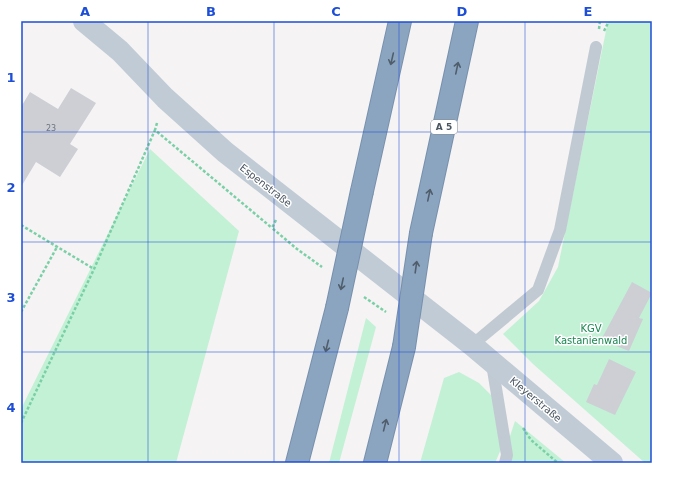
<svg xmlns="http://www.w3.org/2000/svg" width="673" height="484" font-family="'DejaVu Sans',sans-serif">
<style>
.green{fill:#c3f1d5}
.building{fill:#cdcfd5}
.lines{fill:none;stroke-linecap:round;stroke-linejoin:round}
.highway-casing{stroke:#7690ad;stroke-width:24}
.path{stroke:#7ad0a6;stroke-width:2.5;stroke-dasharray:3 2;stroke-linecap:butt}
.lane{stroke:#c1cad2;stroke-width:12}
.secondary{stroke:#c1cbd6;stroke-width:22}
.highway{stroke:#8ba5c1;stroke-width:22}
.highway-bridge-casing{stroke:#7690ad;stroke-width:24;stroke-linecap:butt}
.highway-bridge{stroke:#8ba5c1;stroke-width:22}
.oneway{stroke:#505e6b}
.grid{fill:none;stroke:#1d4ed8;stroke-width:1;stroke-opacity:0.55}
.labels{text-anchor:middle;stroke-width:3;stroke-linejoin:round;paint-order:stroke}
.number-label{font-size:8px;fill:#6b747e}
.shield{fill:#fff;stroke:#808990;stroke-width:1}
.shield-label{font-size:9px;font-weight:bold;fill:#4a5661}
.street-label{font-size:10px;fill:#4a5661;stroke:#fff}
.park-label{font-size:10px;fill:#17864f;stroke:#fff}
.neatline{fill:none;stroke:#1d4ed8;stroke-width:1.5}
.grid-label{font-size:13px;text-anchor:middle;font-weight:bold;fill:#1d4ed8}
</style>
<rect width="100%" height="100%" fill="#f5f3f3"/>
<path class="green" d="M608,21H652V463H645L533,364L503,334L539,301L558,267Z
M150,149L239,231L176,463H21V409Z
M366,318L376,327L339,463H329Z
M459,372L479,383L493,397L501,449L495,463H420L444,378Z
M515,421L566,463H501Z"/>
<path class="building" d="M71,88L96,103L70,144L78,149L60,177L36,162L21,187V107L30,92L58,109Z
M632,282L652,293L639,318L643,319L629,351L601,340Z
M609,359L636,372L615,415L586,402L594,384L597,385Z"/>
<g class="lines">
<defs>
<path id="highway" d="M362,191L400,21
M421,233L467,21
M297,463L337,308
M375,463L404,347"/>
</defs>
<use href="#highway" class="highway-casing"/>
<path class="path" d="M599,29L600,21
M604,31L609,21
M157,123L155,130L272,228
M276,220L272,228L297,249L322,267
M21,225L94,269
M364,297L386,312
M21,312L57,247
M21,423L94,269L155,130
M523,428L531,440L558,463"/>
<path class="lane" d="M472,345L538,290L560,230L596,47
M492,364L507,455L505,463"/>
<path class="secondary" d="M84,21L120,51L165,98L225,152L472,345L612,463"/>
<use href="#highway" class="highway"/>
<defs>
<path id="highway-bridge" d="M337,308L362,191
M404,347L421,233"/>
</defs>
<use href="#highway-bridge" class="highway-bridge-casing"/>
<use href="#highway-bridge" class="highway-bridge"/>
</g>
<defs><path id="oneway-shaft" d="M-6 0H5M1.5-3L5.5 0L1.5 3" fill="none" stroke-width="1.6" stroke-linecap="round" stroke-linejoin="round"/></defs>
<g class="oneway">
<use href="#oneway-shaft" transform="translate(392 59) rotate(103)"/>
<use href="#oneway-shaft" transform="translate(457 68) rotate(-78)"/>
<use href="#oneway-shaft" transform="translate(429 195) rotate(-78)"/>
<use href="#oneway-shaft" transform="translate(416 267) rotate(-82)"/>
<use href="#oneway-shaft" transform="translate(342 284) rotate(102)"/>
<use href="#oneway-shaft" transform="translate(327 346) rotate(104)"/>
<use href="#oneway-shaft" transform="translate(385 425) rotate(-76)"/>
</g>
<path class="grid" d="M148,21V463M274,21V463M399,21V463M525,21V463M21,132H652M21,242H652M21,352H652"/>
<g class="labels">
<g class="number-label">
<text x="51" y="131">23</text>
</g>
<rect class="shield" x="431" y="120" width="26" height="14" rx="3"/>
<g class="shield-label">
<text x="444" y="130">A 5</text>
</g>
<g class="street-label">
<text transform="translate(266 185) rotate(38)" y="4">Espenstraße</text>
<text transform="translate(536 399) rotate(40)" y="4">Kleyerstraße</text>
</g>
<g class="park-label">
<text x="591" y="332">KGV<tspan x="591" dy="12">Kastanienwald</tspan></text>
</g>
</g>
<rect width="673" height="484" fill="none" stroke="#ffffff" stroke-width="44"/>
<rect x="22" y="22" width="629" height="440" class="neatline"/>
<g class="grid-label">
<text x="85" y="16">A</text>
<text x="211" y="16">B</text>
<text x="336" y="16">C</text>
<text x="462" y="16">D</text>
<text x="588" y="16">E</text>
<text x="11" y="82">1</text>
<text x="11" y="192">2</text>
<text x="11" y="302">3</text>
<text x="11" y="412">4</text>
</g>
</svg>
